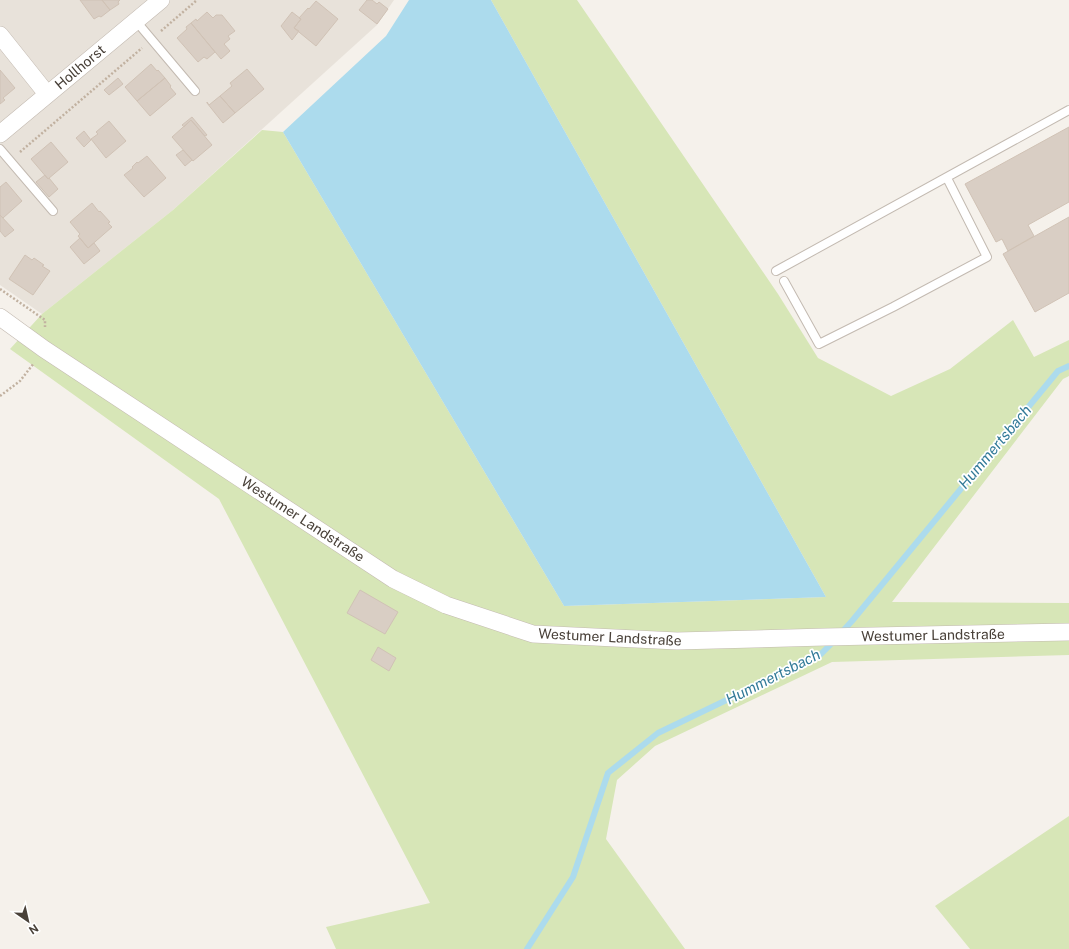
<svg xmlns="http://www.w3.org/2000/svg" width="1069" height="949" font-family="'Public Sans',sans-serif">
<style>
.residential{fill:#e8e2da}
.green{fill:#d7e6b7}
.water{fill:#acdbed}
.lines{fill:none;stroke-linecap:round;stroke-linejoin:round}
.stream{stroke:#acdbed;stroke-width:6}
.building{fill:#d9cec4;stroke:#d0c2b5}
.service-casing{stroke:#c3bab1;stroke-width:10}
.minor-casing{stroke:#c3bab1;stroke-width:18}
.path{stroke:#c1b1a0;stroke-width:2.5;stroke-dasharray:2 2;stroke-linecap:butt}
.service{stroke:#fff;stroke-width:8}
.minor{stroke:#fff;stroke-width:17}
.labels{text-anchor:middle;stroke-width:3.5;stroke-linejoin:round;paint-order:stroke}
.street-label{font-size:14px;fill:#494139;stroke:#fff}
.water-label{font-size:15px;font-style:italic;fill:#327a98;stroke:#fff}
</style>
<rect width="100%" height="100%" fill="#f5f1eb"/>
<path class="residential" d="M0,0H394L377,25L173,210L42,314L0,285Z"/>
<path class="green" d="M491,0H577L778,294L818,358L891,396L950,369L1013,320L1034,357L1069,340V376L1063,379L892,602L1069,603V655L832,662L655,746L617,780L606,839L685,949H336L326,927L430,903L219,499L10,349L42,314L173,210L262,130L283,132L564,606L826,597Z
M1069,816V949H970L935,906Z"/>
<path class="water" d="M409,0H491L826,597L564,606L283,132L386,36Z"/>
<g class="lines">
<path class="stream" d="M841,633L852,621L1058,371L1069,366
M527,949L573,877L608,773L658,733L820,655L835,640"/>
</g>
<path class="building" d="M80,0H102L110,10L101,17L99,16L94,19Z
M102,0H120L118,2L119,4L110,10Z
M367,0H372L377,4L379,2L388,9L377,24L359,10Z
M316,1L338,19L316,46L294,28L301,19L299,18L308,8L309,9Z
M207,12L213,18L216,15H222L235,31L228,36L230,39L224,44L230,51L221,59L191,23L196,19L197,21Z
M292,12L301,19L294,28L299,31L292,40L281,26Z
M191,23L215,52L207,59L204,57L198,62L177,38L187,29L186,27Z
M151,64L157,71L158,70L165,78L137,101L125,87Z
M247,69L264,89L235,113L220,96L232,86L230,83Z
M0,70L15,88L3,98L5,100L0,104Z
M118,78L123,84L109,95L104,90Z
M165,78L171,86L170,87L176,94L150,116L137,101Z
M220,96L235,113L223,123L207,103V102L209,105Z
M192,117L207,135L205,136L191,120L184,127L182,125Z
M191,120L212,145L193,161L172,137Z
M109,121L126,141L106,158L91,139L98,134L96,132Z
M1069,127V202L1028,225L1034,236L1008,251L1002,239L996,242L965,184Z
M84,131L91,140L84,147L76,138Z
M51,142L68,162L48,179L31,159Z
M183,150L192,160L185,166L176,155Z
M147,156L166,178L144,197L124,175L133,168L132,167L137,162L138,163Z
M45,175L48,179L49,178L58,189L49,197L36,182Z
M6,182L22,201L3,218L0,215V187Z
M92,203L99,212L100,211L110,222L108,223L112,227L88,248L78,236L80,234L70,222Z
M0,215L14,230L5,237L0,231Z
M1069,217V293L1035,312L1003,254Z
M80,238L88,248L94,243L100,251L84,264L70,247Z
M25,255L32,260L34,258L44,265L42,266L50,271L33,295L9,279Z
M360,590L398,612L385,634L347,613Z
M378,647L396,658L389,671L371,660Z"/>
<g class="lines">
<defs>
<path id="service" d="M136,21L195,91
M0,149L53,211
M776,271L1069,110
M784,281L819,344L893,307L987,257L947,178"/>
<path id="minor" d="M0,35L47,94
M0,134L161,0
M0,317L44,349L393,579L446,605L533,634L677,641L825,637L1069,632"/>
</defs>
<use href="#service" class="service-casing"/>
<use href="#minor" class="minor-casing"/>
<path class="path" d="M161,31L197,0
M20,152L142,48
M0,289L45,320V327
M0,396L20,381L34,363"/>
<use href="#service" class="service"/>
<use href="#minor" class="minor"/>
</g>
<g class="labels">
<g class="street-label">
<text transform="translate(80 67) rotate(-40)" y="5">Hollhorst</text>
<text transform="translate(303 519) rotate(33)" y="5">Westumer Landstraße</text>
<text transform="translate(933 635) rotate(-1)" y="5">Westumer Landstraße</text>
<text transform="translate(610 637) rotate(3)" y="5">Westumer Landstraße</text>
</g>
<g class="water-label">
<text transform="translate(995 447) rotate(-50)" y="5">Hummertsbach</text>
<text transform="translate(773 677) rotate(-27)" y="5">Hummertsbach</text>
</g>
</g>
<g transform="translate(28 921) rotate(146)" stroke="#ffffff" stroke-width="3" paint-order="stroke">
<path d="M0-3L7 15L0 10L-7 15Z" fill="#494139"/>
<text y="-6" font-size="11" font-weight="bold" text-anchor="middle" fill="#494139">N</text>
</g>
</svg>
